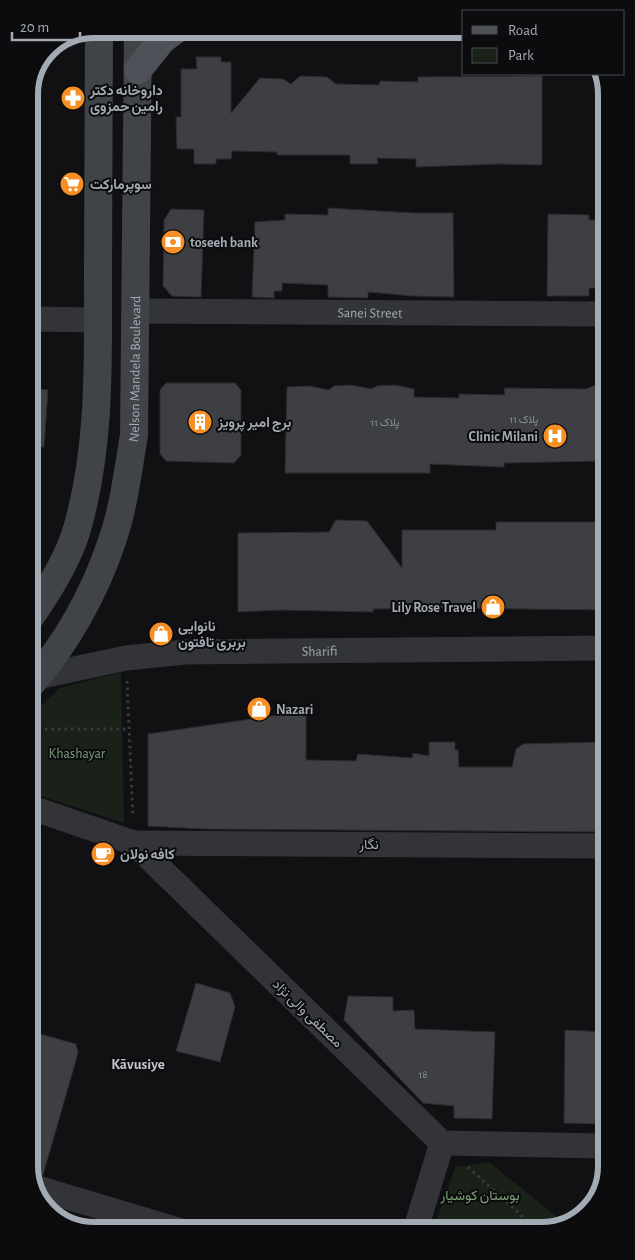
<svg xmlns="http://www.w3.org/2000/svg" width="635" height="1260" font-family="'Alegreya Sans',Vazirmatn,sans-serif">
<style>
.green{fill:#192119}
.building{fill:#3d3f43;stroke:#2b2c2f}
.lines{fill:none;stroke-linecap:round;stroke-linejoin:round}
.path{stroke:#383b3f;stroke-width:3;stroke-dasharray:2.5 4;stroke-linecap:butt}
.minor{stroke:#323438;stroke-width:25}
.secondary{stroke:#404348;stroke-width:28}
.primary{stroke:#4e5157;stroke-width:28}
.labels{text-anchor:middle;stroke-width:4;stroke-linejoin:round;paint-order:stroke}
.number-label{font-size:11px;fill:#898f98}
.poi-label{font-size:14px;font-weight:bold;fill:#a2aab4;stroke:#0c0c0e;text-anchor:start}
.street-label{font-size:14px;fill:#a2aab4;stroke:#0c0c0e}
.park-label{font-size:14px;fill:#7ca078;stroke:#0c0c0e}
.neighbourhood-label{font-size:15px;font-weight:bold;fill:#c3c8d0;stroke:#0c0c0e}
.rim{fill:none;stroke:#a2aab4;stroke-width:6}
</style>
<rect width="100%" height="100%" fill="#111113"/>
<path class="green" d="M121,672L124,823L32,793V714L60,688Z
M489,1162L567,1225L434,1228L455,1167Z"/>
<path class="building" d="M196,57H221V62H231V113L260,78L283,79L291,84L300,76L327,77L336,84L379,85L380,81L418,82V77L542,76V165L499,164L416,167V159L377,158L378,164H350V155H277V152L232,151L231,159H216V164H194V149H177L176,117H181V69H197Z
M328,208L414,213H453L454,297L413,296L368,292V298L328,297V285L282,283V291H274V298L252,297L255,222L285,220V214L328,215Z
M171,209L204,210L201,297L172,296L163,286L164,220Z
M548,214L589,215V220H602V288H589V296H547Z
M603,382V461L504,463V467L430,464V473H285L287,387L309,386L329,390L334,386L351,385L371,389L377,386L395,385L414,389V397L459,398V394L505,395L504,388L586,389Z
M166,383H235L241,390V455L234,463L166,461L160,454V390Z
M30,388L48,390L44,447L30,446Z
M336,520L367,521L402,568V530H496V522H603L604,610L445,608L373,609V612L281,610L238,612V533L329,532Z
M306,711V760L356,761L358,754L412,758L413,753L429,756V742H455V750H458L459,767H512L516,749L523,744L604,742L605,832L205,829L148,826V734Z
M196,983L230,993L235,1007L220,1062L176,1051Z
M348,996L393,997V1011L414,1010L415,1029L495,1032L492,1119L454,1118V1106L423,1103L344,1020Z
M565,1030L606,1032L605,1124L564,1123Z
M33,1032L76,1044L78,1053L43,1175L34,1173Z"/>
<g class="lines">
<path class="path" d="M127,681L133,817
M32,729H129
M468,1167L534,1227"/>
<g class="minor">
<path id="s1" d="M136,311L603,314"/>
<path d="M30,319L98,320"/>
<path id="s2" d="M37,677L126,658L185,652L604,648"/>
<path d="M32,808L134,843L442,1143L606,1146"/>
<path d="M134,843L605,846"/>
<path d="M34,1187L178,1230"/>
<path d="M416,1228L442,1143"/>
</g>
<g class="secondary">
<path d="M31,616C49,590 68,560 77,529C101,446 98,357 98,271C98,190 98,109 99,29"/>
<path id="s3" d="M31,684C67,643 95,592 112,541C124,507 128,470 134,435L138,29"/>
</g>
<path class="primary" d="M138,70L162,40L177,29"/>
</g>
<defs>
<symbol id="pharmacy-disc" viewBox="-11 -11 22 22"><circle r="9.5" fill="#f78f25" stroke="#0c0c0e"/><path d="M-2-6h4v4h4v4h-4v4h-4v-4h-4v-4h4Z" fill="#fff"/></symbol>
<symbol id="supermarket-disc" viewBox="-11 -11 22 22"><circle r="9.5" fill="#f78f25" stroke="#0c0c0e"/><path d="M-6-5.5h2.5l.6 2H6L4.5 2H-2.5L-4.4-4H-6ZM-1.5 3.2a1.3 1.3 0 1 0 .1 0ZM3 3.2a1.3 1.3 0 1 0 .1 0Z" fill="#fff"/></symbol>
<symbol id="bank-disc" viewBox="-11 -11 22 22"><circle r="9.5" fill="#f78f25" stroke="#0c0c0e"/><path d="M-6-4H6V4H-6ZM0-2.3a2.3 2.3 0 1 0 0 4.6a2.3 2.3 0 1 0 0-4.6Z" fill="#fff"/></symbol>
<symbol id="building-disc" viewBox="-11 -11 22 22"><circle r="9.5" fill="#f78f25" stroke="#0c0c0e"/><path d="M-4-6H4V6H1V3H-1V6H-4ZM-2.5-4.3h1.7v1.8h-1.7ZM.8-4.3h1.7v1.8H.8ZM-2.5-1h1.7V.8h-1.7ZM.8-1h1.7V.8H.8Z" fill="#fff"/></symbol>
<symbol id="hospital-disc" viewBox="-11 -11 22 22"><circle r="9.5" fill="#f78f25" stroke="#0c0c0e"/><path d="M-5-5h3v3.5h4V-5h3V5h-3V1.5h-4V5h-3Z" fill="#fff"/></symbol>
<symbol id="shop-disc" viewBox="-11 -11 22 22"><circle r="9.5" fill="#f78f25" stroke="#0c0c0e"/><path d="M-5-2.5h2.3a2.7 3.5 0 0 1 5.4 0H5L5.5 6h-11ZM-1.5-2.5h3a1.5 2.3 0 0 0-3 0Z" fill="#fff"/></symbol>
<symbol id="cafe-disc" viewBox="-11 -11 22 22"><circle r="9.5" fill="#f78f25" stroke="#0c0c0e"/><path d="M-5.5-4.5H6V0H3Q3 3.5 0 3.5H-2.5Q-5.5 3.5-5.5 0ZM3-3.2v2h1.7v-2ZM-6 4.5H4V6H-6Z" fill="#fff"/></symbol>
</defs>
<g fill-rule="evenodd">
<use href="#pharmacy-disc" x="59" y="84" width="28" height="28"/>
<use href="#supermarket-disc" x="58" y="170" width="28" height="28"/>
<use href="#bank-disc" x="159" y="228" width="28" height="28"/>
<use href="#building-disc" x="186" y="408" width="28" height="28"/>
<use href="#hospital-disc" x="541" y="422" width="28" height="28"/>
<use href="#shop-disc" x="479" y="593" width="28" height="28"/>
<use href="#shop-disc" x="147" y="620" width="28" height="28"/>
<use href="#shop-disc" x="245" y="695" width="28" height="28"/>
<use href="#cafe-disc" x="89" y="840" width="28" height="28"/>
</g>
<g class="labels">
<g class="number-label">
<text x="524" y="423">پلاک 11</text>
<text x="385" y="426">پلاک 11</text>
<text x="423" y="1078">18</text>
</g>
<g class="poi-label">
<text x="90" y="95">داروخانه دکتر<tspan x="90" dy="16">رامین حمزوی</tspan></text>
<text x="90" y="189">سوپرمارکت</text>
<text x="190" y="247">toseeh bank</text>
<text x="218" y="427">برج امیر پرویز</text>
<text x="538" y="441" text-anchor="end">Clinic Milani</text>
<text x="476" y="612" text-anchor="end">Lily Rose Travel</text>
<text x="178" y="631">نانوایی<tspan x="178" dy="16">بربری تافتون</tspan></text>
<text x="276" y="714">Nazari</text>
<text x="120" y="859">کافه نولان</text>
</g>
<g class="street-label">
<text dy="5" stroke="none"><textPath href="#s1" startOffset="234">Sanei Street</textPath></text>
<text dy="5" stroke="none"><textPath href="#s3" startOffset="340">Nelson Mandela Boulevard</textPath></text>
<text dy="5" stroke="none"><textPath href="#s2" startOffset="285">Sharifi</textPath></text>
<text x="369" y="849">نگار</text>
<text transform="translate(308 1013) rotate(44)" y="5">مصطفی والی نژاد</text>
</g>
<g class="park-label">
<text x="77" y="758">Khashayar</text>
<text x="480" y="1200">بوستان کوشیار</text>
</g>
<g class="neighbourhood-label">
<text x="138" y="1069">Kāvusiye</text>
</g>
</g>
<path d="M0 0H635V1260H0ZM94 38H542A56 56 0 0 1 598 94V1166A56 56 0 0 1 542 1222H94A56 56 0 0 1 38 1166V94A56 56 0 0 1 94 38Z" fill="#0c0c0e" fill-rule="evenodd"/>
<path class="rim" d="M94 38H542A56 56 0 0 1 598 94V1166A56 56 0 0 1 542 1222H94A56 56 0 0 1 38 1166V94A56 56 0 0 1 94 38Z"/>
<rect x="462" y="10" width="162" height="65" fill="#0c0c0e" stroke="#484b50"/>
<rect x="472" y="26" width="25" height="8" fill="#4e5157" stroke="#484b50"/>
<text x="508" y="35" font-size="15" fill="#a2aab4">Road</text>
<rect x="472" y="48" width="25" height="15" fill="#192119" stroke="#484b50"/>
<text x="508" y="60" font-size="15" fill="#a2aab4">Park</text>
<path d="M12 32v8h68v-8" fill="none" stroke="#a2aab4" stroke-width="2.5"/>
<text x="20" y="32" font-size="15" fill="#a2aab4" stroke="#0c0c0e" stroke-width="4" paint-order="stroke">20 m</text>
</svg>
